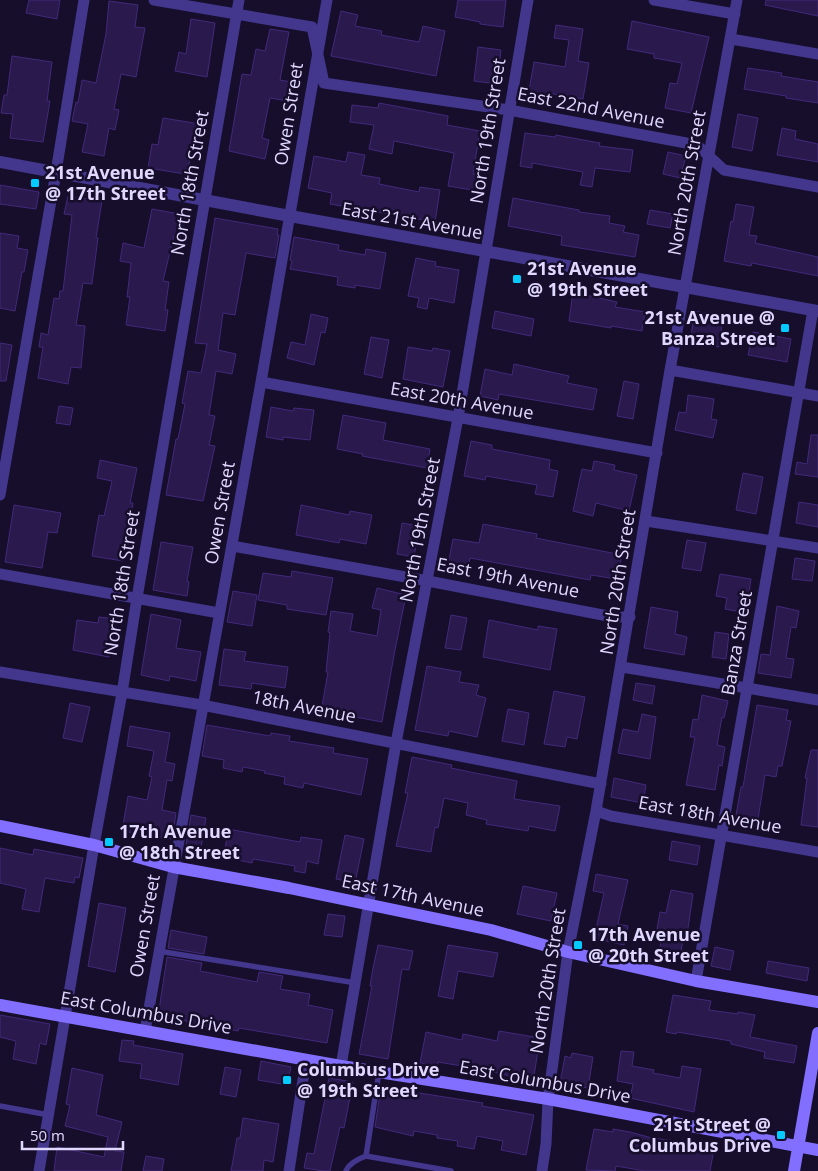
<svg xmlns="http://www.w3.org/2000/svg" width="818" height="1171" font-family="'Open Sans',sans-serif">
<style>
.building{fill:#29194d;stroke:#42297b}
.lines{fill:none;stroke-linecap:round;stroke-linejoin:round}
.service{stroke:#42368d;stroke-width:5.5}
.minor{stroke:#42368d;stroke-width:11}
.tertiary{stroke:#42368d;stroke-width:12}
.secondary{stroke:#826fff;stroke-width:12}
.poi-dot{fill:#04cbff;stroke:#160e2b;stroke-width:2}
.labels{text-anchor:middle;stroke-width:5;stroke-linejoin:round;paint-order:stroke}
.street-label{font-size:18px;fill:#e0d8ff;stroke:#160e2b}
.poi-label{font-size:18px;font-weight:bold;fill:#e0d8ff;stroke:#160e2b;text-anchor:start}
</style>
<rect width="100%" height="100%" fill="#160e2b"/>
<path class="building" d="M29,0H60L57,19L26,13Z
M458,0H506L503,27L480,24V22L455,17Z
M766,0H818V16L765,5Z
M109,1L138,5L135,27L145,28L136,77L121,74L114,109L119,110L115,130L109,128L104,156L82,152L88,124L72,121L76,102L78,103L82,80L96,83L106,34Z
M341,11L358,15L355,26L382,31L381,35L419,42L423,26L445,31L436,76L331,56Z
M191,19L215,23L207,77L175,71L179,52L186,54Z
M632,21L709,37L691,113L665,108L670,83L677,84L682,63L654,58V54L627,49Z
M556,25L583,29L578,61L589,63L583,99L548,93L547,99L528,96L534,62L565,67L569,40L554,38Z
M270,29L289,32L280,80L291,82L288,101L270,98L262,138L269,140L265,159L229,151L242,74L251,75L256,49L265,51Z
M478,47L501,50L497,84L474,81Z
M12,56L52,62L47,101H50L43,142L10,138L13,114L1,113L4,95H7Z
M748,68L782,73L781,76L818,82V103L786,98V96L744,89Z
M379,103L448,116L447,125L480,131L473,174L481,175L478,191L448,186L454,153L394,141L392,154L369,149L374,125L350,122L352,105L378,108Z
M738,114L758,118L752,151L732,147Z
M163,118L200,124L196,148L192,147L188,169H185V174L148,168L152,144L158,145Z
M782,128L796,131L795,139L818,144V162L777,155Z
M525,133L555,137L556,135L600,143L599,146L633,150L630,172L595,168L592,187L580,185L583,172L532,163V168L520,166Z
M348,152L365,155L361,175L380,178L379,184L419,192L420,187L440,190L435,222L330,204L332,193L308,188L314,156L346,162Z
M668,152L686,156L680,178L663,174Z
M0,185L39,192L36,209L0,204Z
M68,196L102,201L96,238H98L92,284L83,283L76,325L85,326L81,368L71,367L68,384L38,378L43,347H39L41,333L48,335L54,298L59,299L60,291H63L72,215L64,214Z
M513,198L579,210V212L610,216L609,223L625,226L623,232L639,235L635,257L561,245L562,236L508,226Z
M736,204L754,207L749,235L757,236L755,243L818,257V276L752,263L751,266L724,261L731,221L733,222Z
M152,209L185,215L181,236L174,235L163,281L169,282L165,310H168L165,331L126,325L130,297H127L131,263L120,261L123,243L144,248Z
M650,210L673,214L670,228L647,224Z
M215,218L278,229L277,235H279L275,258L246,253L235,315L223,313L218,350L236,354L232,374L216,371L209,415L215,416L209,445L215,446L203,501L166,495L176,439H178L185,404L182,403L188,371L201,373L207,344L195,343Z
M0,233L19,236L17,248L28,250L24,272H22L15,311L0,308Z
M294,237L339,245L338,250L365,255L366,249L386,253L380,289L355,285V288L337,285L338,277L290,269L292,261L290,260Z
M416,258L436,262L435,266L459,270L454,303L429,298L427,309L417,307L419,298L408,296Z
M574,285L587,287L586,295L617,302L615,307L645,312L642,331L611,326V328L569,321Z
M495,311L534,319L531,336L492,328Z
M695,311L723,317L719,347L690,341Z
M311,314L328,318L325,333L321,332L314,365L287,358L291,342L305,345Z
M753,332L791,339L787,362L748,355Z
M371,337L389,340L382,378L364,374Z
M0,343L12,345L6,381H0Z
M408,347L432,351L433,348L450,351L443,387L403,379Z
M514,364L569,376L567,383L597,389L593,410L499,394L498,400L480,396L485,369L512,375Z
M624,381L639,384L633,419L617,416Z
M688,395L714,399L711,419L717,420L713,438L675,430L679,412L686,413Z
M59,406L73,408L70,425L56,423Z
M271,407L293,411L294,408L314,410L310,440L283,437V440L266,437Z
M343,415L386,423L383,440L430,449L427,468L362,456L363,454L337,449Z
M811,435H818V477L795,474L797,462L807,464Z
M471,441L492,445V449L550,460L549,469L558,471L553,497L535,494L537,485L486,476L485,480L464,476Z
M100,460L137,468L130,503H133L123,561L92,556L99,515L104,516L112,481L97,478Z
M594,461L615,465L614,470L637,475L629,511L596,503L593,516L573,511L582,469L592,471Z
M743,473L763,477L756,514L736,510Z
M799,502L818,505V527L796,523Z
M14,505L61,513L57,533L48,532L42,568L5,562Z
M301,505L349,515L350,511L372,515L366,544L340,539L339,543L296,535Z
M402,523L419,526L414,557L397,554Z
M483,524L537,534L536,538L622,555L617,579L591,575L590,580L470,558L468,568L448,565L453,539L479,543Z
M687,540L706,543L701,571L682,568Z
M161,542L193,547L187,581L189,582L187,596L153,590Z
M795,558L815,561L812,581L792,579Z
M292,571L333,578L326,615L287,609V605L258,600L263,573L291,577Z
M720,574L751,579L746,613L725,609L727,598L716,596Z
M377,588L406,595L395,650L382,722L350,716L351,711L322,706L328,672H326L330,633L328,632L331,611L353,614L350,631L377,636L381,610L372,608Z
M233,591L257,595L252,626L227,622Z
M777,606L799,611L796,628L791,627L786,658L794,659L791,678L758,673L761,654L770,655Z
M651,607L678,612L675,634L687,637L684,655L644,648Z
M151,614L181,620L176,648L201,652L196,681L170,676L169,681L141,675Z
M451,615L467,618L461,650L445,648Z
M99,617L116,619L109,657L73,650L77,620L98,623Z
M489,620L538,630V626L557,629L550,670L483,657Z
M715,632L729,634L726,659L712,657Z
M224,649L246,652L244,661L288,667L285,688L252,683L251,689L219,685Z
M427,666L461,672L459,682L479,685L476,695L486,698L477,737L449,731L448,736L415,730Z
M636,683L655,686L652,704L633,700Z
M554,691L585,697L577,739L567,737L565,747L544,744Z
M702,695L728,701L724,718L722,717L717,745L725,747L722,766L719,765L715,790L686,785L695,737H690L693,719L698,720Z
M70,703L90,707L82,742L63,738Z
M757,705L788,710L786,720L791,721L782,766H778L776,777L765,775L758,819L736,815L741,787H743Z
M508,709L529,713L524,745L502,741Z
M642,714L656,717L650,759L618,753L623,729L638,732Z
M207,725L270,736L271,733L290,736L289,741L334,748L333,753L368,759L361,795L304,783L303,788L284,784L285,777L264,773L265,771L243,767L242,772L223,768L224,760L202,756Z
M130,726L170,733L165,762L175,764L172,781L167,780L162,810L176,813L172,839L122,831L128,796L147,800L152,777L149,776L154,751L127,746Z
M811,750H818V827L801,825L807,778H805Z
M412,757L452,765L451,768L475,773L517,781L514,799L560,806L555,831L529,826L528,831L486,824L487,820L466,815L468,803L444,798L438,828L435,827L431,852L396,846L408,793H405Z
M614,778L646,785L643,803L611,797Z
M191,815L206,818L200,853L185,851Z
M228,829L300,842L301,837L322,840L318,864L307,861L305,873L294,871L295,866L253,859L252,863L224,857Z
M345,835L364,839L355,883L336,879Z
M672,841L700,846L697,865L669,860Z
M0,848L33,855L34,849L83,858L79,878L75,877L74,883L45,878L39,912L22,909L26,889L0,883Z
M596,874L628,880L618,924L628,926L624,945L594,938L604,893L593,891Z
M523,886L557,893L551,921L517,914Z
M671,890L693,894L687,935L684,934L680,957L659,953L663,930L657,929L660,912L666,913Z
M99,903L126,908L115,972L88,966Z
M328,914L345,916L342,937L324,935Z
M171,930L207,937L204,954L168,948Z
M378,945L413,951L409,970L402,969L388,1059L359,1054L372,986H370L373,968Z
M448,945L498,953L493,977L458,971L453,999L438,996Z
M715,947L734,951L730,970L711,966Z
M167,957L202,963L200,971L257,982L259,972L283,976L280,989L310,994L308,1005L333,1010L327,1043L239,1028L238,1031L210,1026V1027L187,1023V1021L158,1017Z
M768,961L809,968L807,981L766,973Z
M673,995L711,1001L709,1010L738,1014V1012L755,1015L750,1037L797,1046L794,1063L764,1058L765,1052L731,1044V1041L677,1032L676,1034L666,1032Z
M0,1015L50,1024L46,1045L40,1043L36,1064L13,1059L16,1041L0,1037Z
M499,1031L540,1038L533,1082L513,1079V1077L490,1071L456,1065L438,1062L437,1067L420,1063L426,1032L462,1040L463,1034L497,1041Z
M122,1040L134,1041L133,1045L183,1054L178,1085L140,1078L142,1064L119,1061Z
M621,1051L634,1052L632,1066L654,1070L653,1073L680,1078L682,1066L701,1069L694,1112L630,1098L633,1084L617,1081Z
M572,1053L593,1057L588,1088L579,1086L578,1093L565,1091L566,1084L560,1083L565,1056L571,1058Z
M261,1061L291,1067L287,1085L258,1080Z
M225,1067L241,1070L236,1097L220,1094Z
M72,1068L103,1075L96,1115L122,1122L115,1151L124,1152L121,1171H54L57,1147L104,1157L108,1137L65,1126L70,1105L66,1104Z
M329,1078L353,1082L344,1128L340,1127L330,1171H324L304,1168L307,1153L314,1154Z
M381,1087L483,1103L482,1106L534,1115L526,1155L501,1150L503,1141L477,1136L474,1149L457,1146L458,1141L437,1138V1135L414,1131L413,1136L375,1127Z
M243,1118L279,1124L273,1162L264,1160L263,1171H231L237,1138H240Z
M594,1129L613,1132V1129L630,1132L652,1138L692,1143V1145L714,1149L710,1171H645L616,1166L615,1171L586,1170Z
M146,1156L164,1159L162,1171H143Z"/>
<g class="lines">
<path class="service" d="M158,951L356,983
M0,1106L49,1115
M366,1156L379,1072
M346,1171C349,1163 358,1159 366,1156L451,1171"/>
<path class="minor" d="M154,0L312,27L324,83L509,110L697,145L724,170L818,187
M654,0L735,14
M731,39L818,54
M670,370L818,396
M261,382L657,453
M0,495L56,172L84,0
M646,521L818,548
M232,546L428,581L613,617H630
M0,574L219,613
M622,667L818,700
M0,672L202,705L601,784
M596,811L611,816L818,852
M696,981L813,310
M145,1031L261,382L327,0
M341,1066L396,743L458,418L528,0
M39,1171L94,845L122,693L137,598L239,0
M289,1171L306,1060
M542,1171L546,1144L548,1099L568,952L596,811L670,370L737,0"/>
<path class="tertiary" d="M0,162L290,216L818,311"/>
<path class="secondary" d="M0,826L94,845L173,867L289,888L491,930L568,952L696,981L818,1002
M0,1005L341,1066L548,1099L818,1150
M794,1171L818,1033"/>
</g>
<g class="poi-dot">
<rect x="30" y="178" width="10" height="10" rx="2.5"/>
<rect x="512" y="274" width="10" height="10" rx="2.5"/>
<rect x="780" y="323" width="10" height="10" rx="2.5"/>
<rect x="104" y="837" width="10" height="10" rx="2.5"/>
<rect x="573" y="940" width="10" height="10" rx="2.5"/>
<rect x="282" y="1075" width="10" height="10" rx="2.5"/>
<rect x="776" y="1130" width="10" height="10" rx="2.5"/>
</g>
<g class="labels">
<g class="street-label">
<text transform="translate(591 108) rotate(11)" y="6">East 22nd Avenue</text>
<text transform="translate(289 114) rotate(-81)" y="6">Owen Street</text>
<text transform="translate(488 131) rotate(-81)" y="6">North 19th Street</text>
<text transform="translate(190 183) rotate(-80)" y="6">North 18th Street</text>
<text transform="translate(687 183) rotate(-80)" y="6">North 20th Street</text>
<text transform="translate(412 221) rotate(10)" y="6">East 21st Avenue</text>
<text transform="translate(462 401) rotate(10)" y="6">East 20th Avenue</text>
<text transform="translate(220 513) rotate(-80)" y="6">Owen Street</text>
<text transform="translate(420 530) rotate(-79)" y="6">North 19th Street</text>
<text transform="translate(508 578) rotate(11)" y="6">East 19th Avenue</text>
<text transform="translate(618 582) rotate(-81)" y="6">North 20th Street</text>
<text transform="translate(122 583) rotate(-81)" y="6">North 18th Street</text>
<text transform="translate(737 643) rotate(-80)" y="6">Banza Street</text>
<text transform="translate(304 707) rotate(11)" y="6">18th Avenue</text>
<text transform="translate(710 815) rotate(10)" y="6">East 18th Avenue</text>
<text transform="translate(413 896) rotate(12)" y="6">East 17th Avenue</text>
<text transform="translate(145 926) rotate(-80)" y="6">Owen Street</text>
<text transform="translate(548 981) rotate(-81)" y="6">North 20th Street</text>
<text transform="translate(146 1013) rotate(10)" y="6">East Columbus Drive</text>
<text transform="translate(545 1082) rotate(10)" y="6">East Columbus Drive</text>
</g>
<g class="poi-label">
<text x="45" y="179">21st Avenue<tspan x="45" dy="21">@ 17th Street</tspan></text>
<text x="527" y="275">21st Avenue<tspan x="527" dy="21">@ 19th Street</tspan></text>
<text x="775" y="324" text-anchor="end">21st Avenue @<tspan x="775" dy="21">Banza Street</tspan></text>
<text x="119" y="838">17th Avenue<tspan x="119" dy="21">@ 18th Street</tspan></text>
<text x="588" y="941">17th Avenue<tspan x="588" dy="21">@ 20th Street</tspan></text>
<text x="297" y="1076">Columbus Drive<tspan x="297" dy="21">@ 19th Street</tspan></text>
<text x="771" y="1131" text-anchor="end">21st Street @<tspan x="771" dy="21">Columbus Drive</tspan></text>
</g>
</g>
<path d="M22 1141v8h101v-8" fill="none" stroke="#e0d8ff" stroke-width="2.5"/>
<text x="30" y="1141" font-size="15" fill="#e0d8ff" stroke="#160e2b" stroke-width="4" paint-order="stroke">50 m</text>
</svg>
